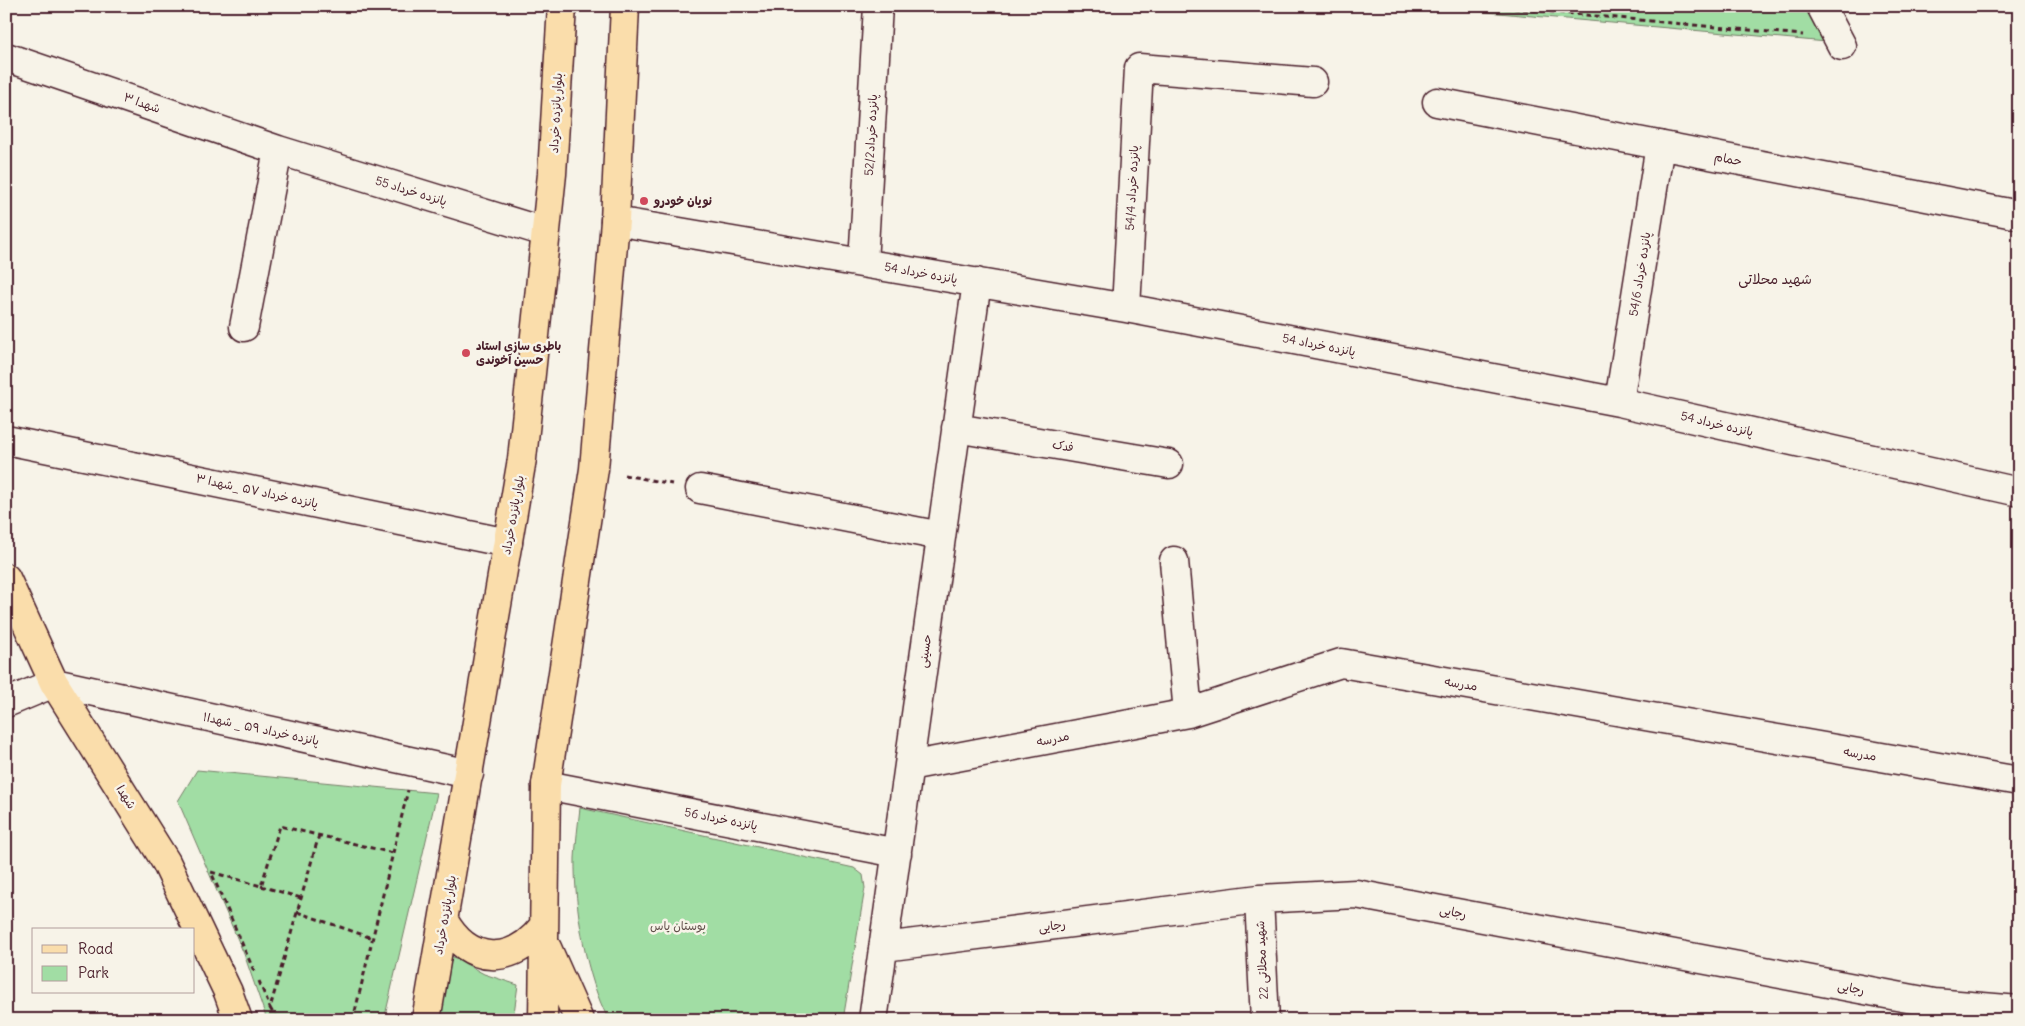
<svg xmlns="http://www.w3.org/2000/svg" width="2025" height="1026" font-family="Delius,'Playpen Sans Arabic',sans-serif">
<style>
.green{fill:#a1dda4;stroke:#767e68}
.lines{fill:none;stroke-linecap:round;stroke-linejoin:round}
.minor-casing{stroke:#4a1f2b;stroke-width:31}
.major-casing{stroke:#4a1f2b;stroke-width:31}
.path{stroke:#4a1f2b;stroke-width:3;stroke-dasharray:5 4;stroke-linecap:butt}
.minor{stroke:#f7f3e8;stroke-width:28}
.major{stroke:#faddab;stroke-width:28}
.poi-dot{fill:#d1495b;stroke:#f7f3e8;stroke-width:2}
.labels{text-anchor:middle;stroke-width:5;stroke-linejoin:round;paint-order:stroke}
.street-label{font-size:12px;fill:#4a1f2b;stroke:#f7f3e8}
.poi-label{font-size:12px;font-weight:bold;fill:#4a1f2b;stroke:#f7f3e8;text-anchor:start}
.park-label{font-size:12px;fill:#604e49;stroke:#f7f3e8}
.neighbourhood-label{font-size:14px;fill:#4a1f2b;stroke:#f7f3e8}
</style>
<rect width="100%" height="100%" fill="#f7f3e8"/>
<filter id="ink" filterUnits="userSpaceOnUse"><feTurbulence type="fractalNoise" baseFrequency=".02" numOctaves="2"/><feDisplacementMap in="SourceGraphic" scale="10" xChannelSelector="R" yChannelSelector="G"/><feConvolveMatrix kernelMatrix="1 2 1 2 8 2 1 2 1" color-interpolation-filters="sRGB"/></filter>
<g filter="url(#ink)">
<path class="green" d="M1419,6H1808L1827,42Z
M197,770L437,793L384,1020H267L244,954L178,801Z
M580,808L854,868L863,875L865,888L843,1020H609C586,979 574,905 575,858C576,842 578,825 580,808Z
M448,954L484,974L518,985L513,1020H439Z"/>
<g class="lines">
<defs>
<path id="minor" d="M1821,6L1842,46
M6,57L278,150L545,232
M1437,102L2019,215
M615,221L1126,308L1619,402L2019,492
M863,263L878,6
M1126,308L1139,68L1313,82
M244,327L278,150
M1619,402L1660,145
M956,428L1169,464
M6,440L508,543
M700,489L941,536
M1174,561L1188,713
M6,703L54,683L469,774
M909,766L1188,713L1341,663L2019,781
M546,785L897,853
M1259,899L1265,1020
M884,947L1259,899L1356,894L1934,1003L2019,1010
M873,1020L977,282"/>
<path id="major" d="M6,578L54,683L166,862L228,992L238,1020
M444,921C469,965 512,966 543,927
M547,948L579,1020
M426,1020L522,459L552,174L562,6
M543,1020L546,785L594,469L615,221L625,6"/>
</defs>
<use href="#minor" class="minor-casing"/>
<use href="#major" class="major-casing"/>
<path class="path" d="M1487,6L1803,35
M1688,6L1698,8L1710,6
M624,475L672,484
M261,886L301,898
M297,912L372,938
M254,971L211,872L261,886L280,826L393,853
M259,981L270,1008
M277,1020L270,1008L319,835
M353,1020L408,790"/>
<use href="#minor" class="minor"/>
<use href="#major" class="major"/>
</g>
</g>
<g class="poi-dot">
<circle cx="644" cy="201" r="5"/>
<circle cx="466" cy="353" r="5"/>
</g>
<g class="labels">
<g class="street-label">
<text transform="translate(142 103) rotate(19)" y="4">شهدا ۳</text>
<text transform="translate(556 113) rotate(-87)" y="4">بلوار پانزده خرداد</text>
<text transform="translate(871 135) rotate(-87)" y="4">پانزده خرداد52/2</text>
<text transform="translate(1728 159) rotate(11)" y="4">حمام</text>
<text transform="translate(1132 188) rotate(-87)" y="4">پانزده خرداد 54/4</text>
<text transform="translate(411 191) rotate(17)" y="4">پانزده خرداد 55</text>
<text transform="translate(921 273) rotate(10)" y="4">پانزده خرداد 54</text>
<text transform="translate(1640 274) rotate(-81)" y="4">پانزده خرداد 54/6</text>
<text transform="translate(1319 345) rotate(11)" y="4">پانزده خرداد 54</text>
<text transform="translate(1717 424) rotate(13)" y="4">پانزده خرداد 54</text>
<text transform="translate(1063 446) rotate(9)" y="4">فدک</text>
<text transform="translate(257 491) rotate(12)" y="4">پانزده خرداد ۵۷ _شهدا ۳</text>
<text transform="translate(513 515) rotate(-80)" y="4">بلوار پانزده خرداد</text>
<text transform="translate(925 651) rotate(-82)" y="4">حسینی</text>
<text transform="translate(1461 684) rotate(10)" y="4">مدرسه</text>
<text transform="translate(261 729) rotate(12)" y="4">پانزده خرداد ۵۹ _ شهدا۱</text>
<text transform="translate(1053 739) rotate(-11)" y="4">مدرسه</text>
<text transform="translate(1860 754) rotate(10)" y="4">مدرسه</text>
<text transform="translate(126 797) rotate(58)" y="4">شهدا</text>
<text transform="translate(721 819) rotate(11)" y="4">پانزده خرداد 56</text>
<text transform="translate(1453 912) rotate(11)" y="4">رجایی</text>
<text transform="translate(445 915) rotate(-80)" y="4">بلوار پانزده خرداد</text>
<text transform="translate(1052 926) rotate(-7)" y="4">رجایی</text>
<text transform="translate(1262 960) rotate(-93)" y="4">شهید محلاتی 22</text>
<text transform="translate(1851 988) rotate(11)" y="4">رجایی</text>
</g>
<g class="poi-label">
<text x="654" y="205">نویان خودرو</text>
<text x="476" y="350">باطری سازی استاد<tspan x="476" dy="14">حسین آخوندی</tspan></text>
</g>
<g class="park-label">
<text x="678" y="930">بوستان یاس</text>
</g>
<g class="neighbourhood-label">
<text x="1775" y="284">شهید محلاتی</text>
</g>
</g>
<rect width="2025" height="1026" fill="none" stroke="#f7f3e8" stroke-width="25"/>
<rect x="12" y="12" width="2000" height="1001" fill="none" stroke="#4a1f2b" stroke-width="2" filter="url(#ink)"/>
<rect x="32" y="928" width="162" height="65" fill="#f7f3e8" stroke="#b29e9c"/>
<rect x="42" y="945" width="25" height="8" fill="#faddab" stroke="#b29e9c"/>
<text x="78" y="954" font-size="15" fill="#4a1f2b">Road</text>
<rect x="42" y="966" width="25" height="15" fill="#a1dda4" stroke="#b29e9c"/>
<text x="78" y="978" font-size="15" fill="#4a1f2b">Park</text>
</svg>
